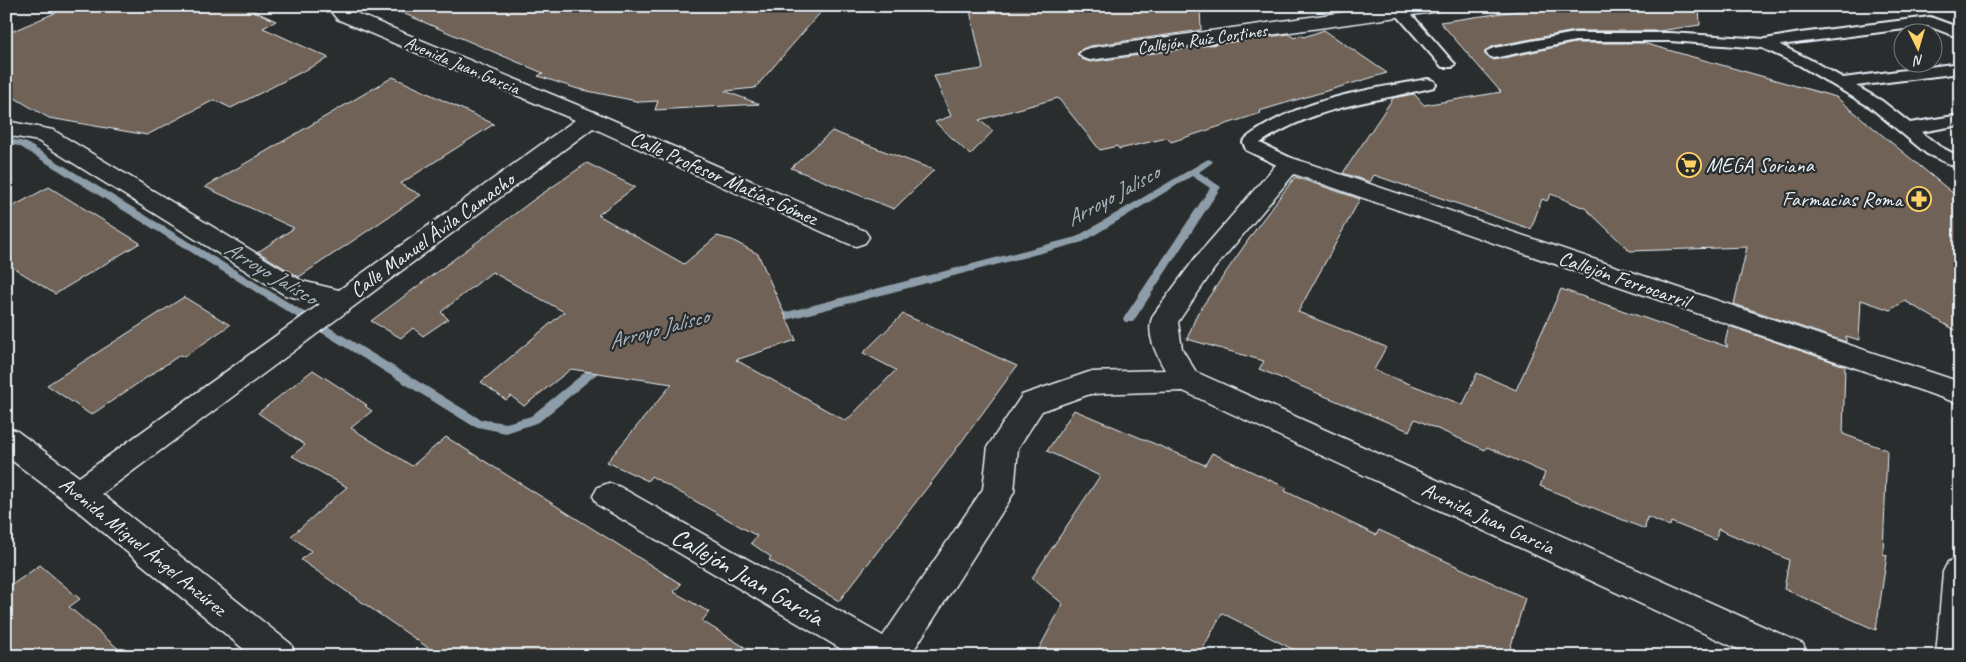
<svg xmlns="http://www.w3.org/2000/svg" width="1966" height="662" font-family="Caveat,sans-serif">
<style>
.lines{fill:none;stroke-linecap:round;stroke-linejoin:round}
.stream{fill:#8d9da9;fill-rule:evenodd}
.building{fill:#706257;stroke:#e8f1f8}
.service-casing{stroke:#e8f1f8;stroke-width:4}
.minor-casing{stroke:#e8f1f8;stroke-width:3}
.primary-casing{stroke:#e8f1f8;stroke-width:3}
.service{fill:#2a2d2e;fill-rule:evenodd}
.minor{fill:#2a2d2e;fill-rule:evenodd}
.primary{fill:#2a2d2e;fill-rule:evenodd}
.labels{text-anchor:middle;stroke-width:4.5;stroke-linejoin:round;paint-order:stroke}
.far-street-label{font-size:18px;fill:#e8f1f8;stroke:#2a2d2e}
.poi-label{font-size:21px;fill:#e8f1f8;stroke:#2a2d2e;text-anchor:start}
.street-label{font-size:21px;fill:#e8f1f8;stroke:#2a2d2e}
.water-label{font-size:22px;font-style:italic;fill:#abb9c3;stroke:#2a2d2e}
.near-street-label{font-size:25px;fill:#e8f1f8;stroke:#2a2d2e}
</style>
<rect width="100%" height="100%" fill="#2a2d2e"/>
<filter id="ink" filterUnits="userSpaceOnUse"><feTurbulence type="fractalNoise" baseFrequency=".02" numOctaves="2"/><feDisplacementMap in="SourceGraphic" scale="10" xChannelSelector="R" yChannelSelector="G"/><feConvolveMatrix kernelMatrix="1 2 1 2 8 2 1 2 1" color-interpolation-filters="sRGB"/></filter>
<g filter="url(#ink)">
<g class="lines">
<path class="stream" d="M6,138L25,142L480,419L506,423L531,416L600,360H608L610,363L539,422L506,433L473,426L19,146L6,144Z
M1208,159L1211,160L1213,162L1199,172L1221,187L1133,322H1125L1123,319L1210,188L1192,176L1083,242L771,324L765,320L771,316L1076,237Z"/>
</g>
<path class="building" d="M71,6H243L276,21L263,28L329,58L231,108L214,100L147,135L49,118L6,93V34Z
M386,6H627L638,8L640,6H826L755,88L725,91L759,104L655,110L658,101L641,102L578,89L538,76L543,73Z
M969,6H1200L1201,30L1090,46L1082,49L1077,54L1082,59L1090,62L1289,34L1294,38L1301,35L1304,37L1324,30L1387,73L1259,111L1261,113L1171,142L1167,138L1119,149L1117,146L1100,150L1058,98L979,120L993,131L970,155L935,122L951,116L934,76L983,69Z
M1552,6H1699L1700,25L1659,31H1575L1494,46L1488,49L1485,54L1494,60L1575,43H1643L1836,97L1960,199V333L1905,301L1890,310L1861,300L1859,340L1846,336V342L1734,304L1747,247L1630,251L1583,206L1582,207L1551,194L1547,201L1542,199L1531,229L1374,175L1370,182L1343,173L1393,98L1414,94L1424,105L1501,92L1440,22Z
M393,77L494,124L400,184L421,195L299,277L258,252L294,228L205,187Z
M832,131L876,148L934,170L894,209L791,168Z
M587,163L635,187L598,215L684,264L717,236L732,240L758,254L796,340L736,360L846,421L896,370L863,353L903,314L1017,366L940,471L839,601L769,560L771,557L751,543L757,536L651,476L648,481L607,462L672,384L571,369L524,406L511,396L506,400L481,382L564,312L559,309L492,272L441,312L448,319L423,336L413,328L401,338L371,321L536,198Z
M1295,177L1360,199L1298,312L1386,347L1374,370L1463,405L1477,373L1516,390L1561,289L1728,347L1725,343L1729,326L1845,366L1843,434L1887,450L1883,554L1887,555L1876,630L1784,589L1789,560L1756,545L1718,529L1716,540L1671,522L1670,526L1647,517L1645,529L1540,486L1545,473L1487,447L1485,450L1415,419L1409,431L1259,369L1264,361L1187,339L1197,314L1260,223Z
M49,187L140,243L55,294L6,263V210Z
M184,297L230,325L184,357L180,355L91,415L47,385Z
M313,370L367,405L365,406L372,411L351,428L412,466L446,437L681,584L674,592L709,612L702,621L759,656H440L301,560L311,551L291,536L347,487L292,456L305,445L258,413Z
M1074,410L1205,465L1212,453L1287,488L1285,491L1376,535L1379,530L1525,598L1508,656H1306L1222,613L1199,656H1035L1063,604L1032,578L1100,476L1047,451Z
M40,565L80,599L69,607L127,656H6V589Z"/>
<g class="lines">
<defs>
<path id="service" d="M1401,7L1406,8L1452,61L1455,64L1452,67H1442L1396,14L1394,11L1396,8Z
M1930,17L1960,28V38L1928,26L1780,45L1809,59L1843,78L1960,63V73L1856,86L1882,101L1910,123L1960,115V125L1921,132L1939,146L1960,157V169L1927,154L1870,107L1799,65L1762,48L1670,41H1575L1494,58L1489,56L1486,53L1489,50L1494,48L1575,33H1670L1765,39L1800,33Z
M1428,79L1434,81L1436,84L1434,87C1367,104 1321,104 1260,143L1295,160L1298,164L1295,168L1289,169L1283,168L1246,150L1243,142C1247,136 1255,132 1261,128C1311,97 1371,89 1428,79Z"/>
<path id="minor" d="M329,6H350L349,8L351,11L599,114L865,231L869,237L865,243L856,246L847,243L593,128L102,494L291,644L296,656H252L68,503L6,456V427L17,431L79,477L320,304L285,295L38,141L6,135V121L53,130L302,281L339,290L575,120L337,19L328,8Z
M1388,6H1443L1440,10L1433,12L1090,60L1083,58L1079,54L1083,50L1090,48Z
M1289,157L1960,382V404L1294,174L1214,269L1178,322L1182,349L1196,372L1803,644L1808,656H1753L1183,391L1090,394L1042,411L1018,448L1014,492L1009,501L910,656H853L598,505L593,496L598,487L609,483L620,487L883,636L983,489L988,446L1022,395L1089,372L1165,370C1156,354 1144,331 1154,314L1196,257L1281,159Z"/>
<path id="primary" d="M1960,557V656H1936L1943,572L1948,562Z"/>
</defs>
<use href="#service" class="service-casing"/>
<use href="#minor" class="minor-casing"/>
<use href="#primary" class="primary-casing"/>
<use href="#service" class="service"/>
<use href="#minor" class="minor"/>
<use href="#primary" class="primary"/>
</g>
</g>
<defs>
<symbol id="supermarket-ring" viewBox="-11 -11 22 22"><circle r="9.5" fill="#2a2d2e" stroke="#ffd166" stroke-width="1.5"/><path d="M-6-5.5h2.5l.6 2H6L4.5 2H-2.5L-4.4-4H-6ZM-1.5 3.2a1.3 1.3 0 1 0 .1 0ZM3 3.2a1.3 1.3 0 1 0 .1 0Z" fill="#ffd166"/></symbol>
<symbol id="pharmacy-ring" viewBox="-11 -11 22 22"><circle r="9.5" fill="#2a2d2e" stroke="#ffd166" stroke-width="1.5"/><path d="M-2-6h4v4h4v4h-4v4h-4v-4h-4v-4h4Z" fill="#ffd166"/></symbol>
</defs>
<g fill-rule="evenodd">
<use href="#supermarket-ring" x="1675" y="151" width="28" height="28"/>
<use href="#pharmacy-ring" x="1905" y="185" width="28" height="28"/>
</g>
<g class="labels">
<g class="far-street-label">
<text transform="translate(1202 39) rotate(-8)" y="6">Callejón Ruíz Cortines</text>
<text transform="translate(462 65) rotate(23)" y="6">Avenida Juan Garcia</text>
</g>
<g class="poi-label">
<text x="1706" y="172">MEGA Soriana</text>
<text x="1902" y="206" text-anchor="end">Farmacias Roma</text>
</g>
<g class="street-label">
<text transform="translate(724 178) rotate(24)" y="7">Calle Profesor Matías Gómez</text>
<text transform="translate(432 235) rotate(-36)" y="7">Calle Manuel Ávila Camacho</text>
<text transform="translate(1624 279) rotate(19)" y="7">Callejón Ferrocarril</text>
<text transform="translate(1488 518) rotate(25)" y="7">Avenida Juan Garcia</text>
<text transform="translate(143 546) rotate(39)" y="7">Avenida Miguel Ángel Anzúrez</text>
</g>
<g class="water-label">
<text transform="translate(1112 195) rotate(-29)" y="8">Arroyo Jalisco</text>
<text transform="translate(271 272) rotate(31)" y="8">Arroyo Jalisco</text>
<text transform="translate(658 328) rotate(-15)" y="8">Arroyo Jalisco</text>
</g>
<g class="near-street-label">
<text transform="translate(748 576) rotate(30)" y="9">Callejón Juan García</text>
</g>
</g>
<rect width="1966" height="662" fill="none" stroke="#2a2d2e" stroke-width="25"/>
<rect x="12" y="12" width="1941" height="637" fill="none" stroke="#e8f1f8" stroke-width="2" filter="url(#ink)"/>
<g transform="translate(1918 48) rotate(175)"><circle r="24" fill="#2a2d2e" stroke="#767b7f"/>
<path d="M0-4L9 19L0 12L-9 19Z" fill="#ffd166"/>
<text y="-8" font-size="14" font-weight="bold" text-anchor="middle" fill="#e8f1f8">N</text>
</g>
</svg>
